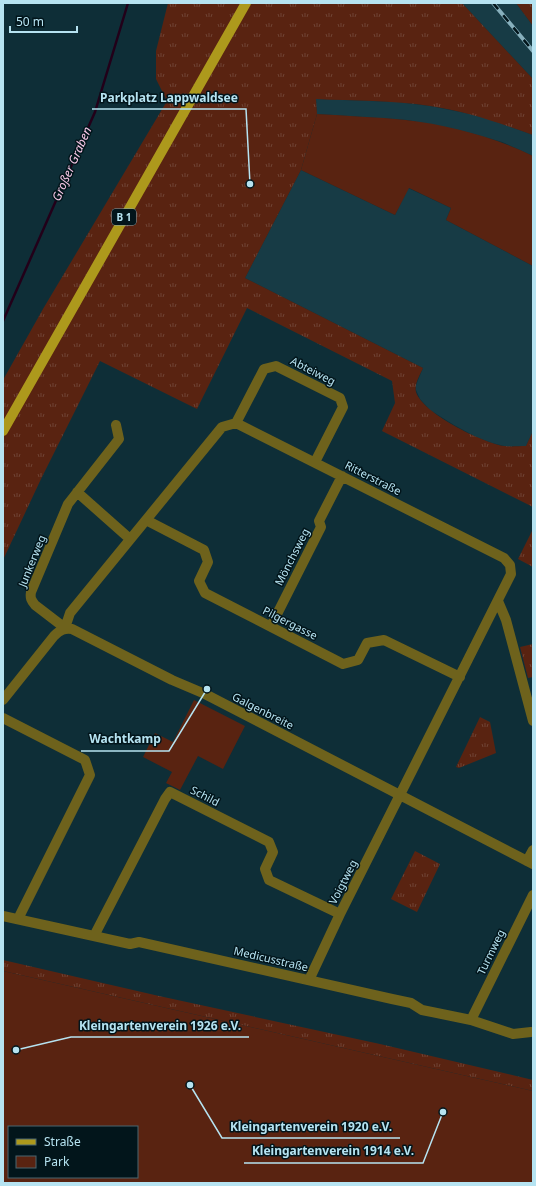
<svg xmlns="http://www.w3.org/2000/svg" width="536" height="1186" font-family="'Noto Sans',sans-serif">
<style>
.built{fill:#173b45}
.grass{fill:url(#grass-tufts)}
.green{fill:#592311;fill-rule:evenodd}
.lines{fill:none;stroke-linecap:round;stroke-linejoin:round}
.stream{stroke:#220019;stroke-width:2.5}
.minor{stroke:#6e621c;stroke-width:10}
.major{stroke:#ad991c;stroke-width:10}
.rail-casing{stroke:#87b0bd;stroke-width:4}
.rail{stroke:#02151b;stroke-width:2.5;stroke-dasharray:8;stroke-linecap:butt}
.labels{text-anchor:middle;stroke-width:3;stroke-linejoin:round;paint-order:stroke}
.shield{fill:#02151b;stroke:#80a5b1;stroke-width:1}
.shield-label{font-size:10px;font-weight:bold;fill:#b6e3f1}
.street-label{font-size:11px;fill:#b6e3f1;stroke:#02151b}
.water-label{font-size:12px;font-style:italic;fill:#f7c8e7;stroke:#02151b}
.leader{fill:none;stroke:#b6e3f1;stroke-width:1.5}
.callout-dot{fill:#b6e3f1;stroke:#02151b;stroke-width:1.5}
.callout-label{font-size:12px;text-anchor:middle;font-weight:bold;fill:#b6e3f1;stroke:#02151b;stroke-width:3;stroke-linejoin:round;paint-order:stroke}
</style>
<defs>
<pattern id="grass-tufts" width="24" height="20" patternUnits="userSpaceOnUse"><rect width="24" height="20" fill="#592311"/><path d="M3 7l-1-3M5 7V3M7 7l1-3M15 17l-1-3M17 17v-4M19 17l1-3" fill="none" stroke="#6f4334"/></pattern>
</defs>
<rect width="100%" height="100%" fill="#0e2e37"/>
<path class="built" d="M462,3H516L533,26V79Z
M316,99L397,102L430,106L480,116L533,135V156L502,142L466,132L433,125L407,120L317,114Z
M301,170L395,215L408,188L451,208L446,220L533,266V431L526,446H504L492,443L476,437L454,425L430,410L420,399L416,390V385L423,368L245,278Z"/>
<path class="grass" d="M168,3H462L533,79V135C499,123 466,111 430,106C392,100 354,101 316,99L317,114L301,170L245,278L423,368C420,375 414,384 416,392C422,413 483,443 504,446C511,447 519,446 526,446L533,431V507L382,431L395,403L392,381L247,308L197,409L100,361L41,479L3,560V380L43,309L167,101L156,79V51Z
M516,3H533V26Z
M533,529V567L518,559Z
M533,644V677L528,678L520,647Z
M480,717L490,722L496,753L459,768L456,767Z
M415,851L440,864L417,912L391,899Z
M3,960L159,996L380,1044L533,1080V1091L3,971Z"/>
<path class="green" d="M317,114C347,116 377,117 406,120C448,125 495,137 533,156V266L446,220L451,208L409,188L395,215L301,170Z
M194,700L245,726L223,769L198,756L180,790L166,783L172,772L143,757L155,733L173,742Z
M3,971L533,1091V1183H3ZM9,1127H137V1177H9Z"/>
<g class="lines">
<path class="stream" d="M3,321L95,112L128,3"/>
<path class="minor" d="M236,423L264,369L276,366L340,398L343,407L315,462
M116,425L119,439L68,504L31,592C30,598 31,600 35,605L65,628L70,613L222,427L236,423L504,558L510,565L511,574L340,914L309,980
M77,492L130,539
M146,520L204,550L208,562L199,581L205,593L343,664L358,660L367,643L384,640L460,677
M498,601L506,620L533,721
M271,626L321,527L319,521L342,476
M3,700L54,636C60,630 64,628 72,629L172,680L205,694L533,864
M3,718L85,760L90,775L18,919
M527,861L533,850
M3,916L130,944L139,942L392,999L411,1003L422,1010L471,1020L513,1034L531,1032
M94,936L165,799L170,792L269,842L273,852L265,869L269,880L340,914
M471,1020L533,895"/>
<path class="major" d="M3,431L246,3"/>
<defs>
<path id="rail" d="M493,3L533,51"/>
</defs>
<use href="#rail" class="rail-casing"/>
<use href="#rail" class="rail"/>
</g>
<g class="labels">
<rect class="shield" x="112" y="209" width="24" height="16" rx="3"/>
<g class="shield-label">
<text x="124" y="221">B 1</text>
</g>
<g class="street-label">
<text transform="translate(313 371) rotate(27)" y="4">Abteiweg</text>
<text transform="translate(373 478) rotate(27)" y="4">Ritterstraße</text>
<text transform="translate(292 557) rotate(-63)" y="4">Mönchsweg</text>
<text transform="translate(32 561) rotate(-68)" y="4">Junkerweg</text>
<text transform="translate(290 623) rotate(27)" y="4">Pilgergasse</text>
<text transform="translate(263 711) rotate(27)" y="4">Galgenbreite</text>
<text transform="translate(205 796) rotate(27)" y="4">Schild</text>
<text transform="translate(343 882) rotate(-63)" y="4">Voigtweg</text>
<text transform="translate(491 952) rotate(-64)" y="4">Turmweg</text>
<text transform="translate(271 959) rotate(13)" y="4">Medicusstraße</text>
</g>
<g class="water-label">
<text transform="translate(72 164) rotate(-66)" y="4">Großer Graben</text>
</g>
</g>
<path class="leader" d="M250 184L246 109H92M207 689L169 751H81M16 1050L71 1037H249M190 1085L222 1138H400M443 1112L423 1163H244"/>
<g class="callout-dot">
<circle cx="250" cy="184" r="4"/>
<circle cx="207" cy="689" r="4"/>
<circle cx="16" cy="1050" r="4"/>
<circle cx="190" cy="1085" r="4"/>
<circle cx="443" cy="1112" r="4"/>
</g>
<g class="callout-label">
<text x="169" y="102">Parkplatz Lappwaldsee</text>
<text x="125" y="743">Wachtkamp</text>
<text x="160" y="1030">Kleingartenverein 1926 e.V.</text>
<text x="311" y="1131">Kleingartenverein 1920 e.V.</text>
<text x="333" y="1155">Kleingartenverein 1914 e.V.</text>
</g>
<rect width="536" height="1186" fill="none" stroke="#b6e3f1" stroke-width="8"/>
<rect x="8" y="1126" width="130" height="52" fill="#02151b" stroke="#4a6771"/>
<rect x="16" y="1139" width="20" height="6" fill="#ad991c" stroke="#4a6771"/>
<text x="44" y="1146" font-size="12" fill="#b6e3f1">Straße</text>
<rect x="16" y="1156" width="20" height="12" fill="#592311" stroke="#4a6771"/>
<text x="44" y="1166" font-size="12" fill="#b6e3f1">Park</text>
<path d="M10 26v6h67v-6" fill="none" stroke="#b6e3f1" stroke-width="2"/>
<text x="16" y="26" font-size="12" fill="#b6e3f1" stroke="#02151b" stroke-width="3" paint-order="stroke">50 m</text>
</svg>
